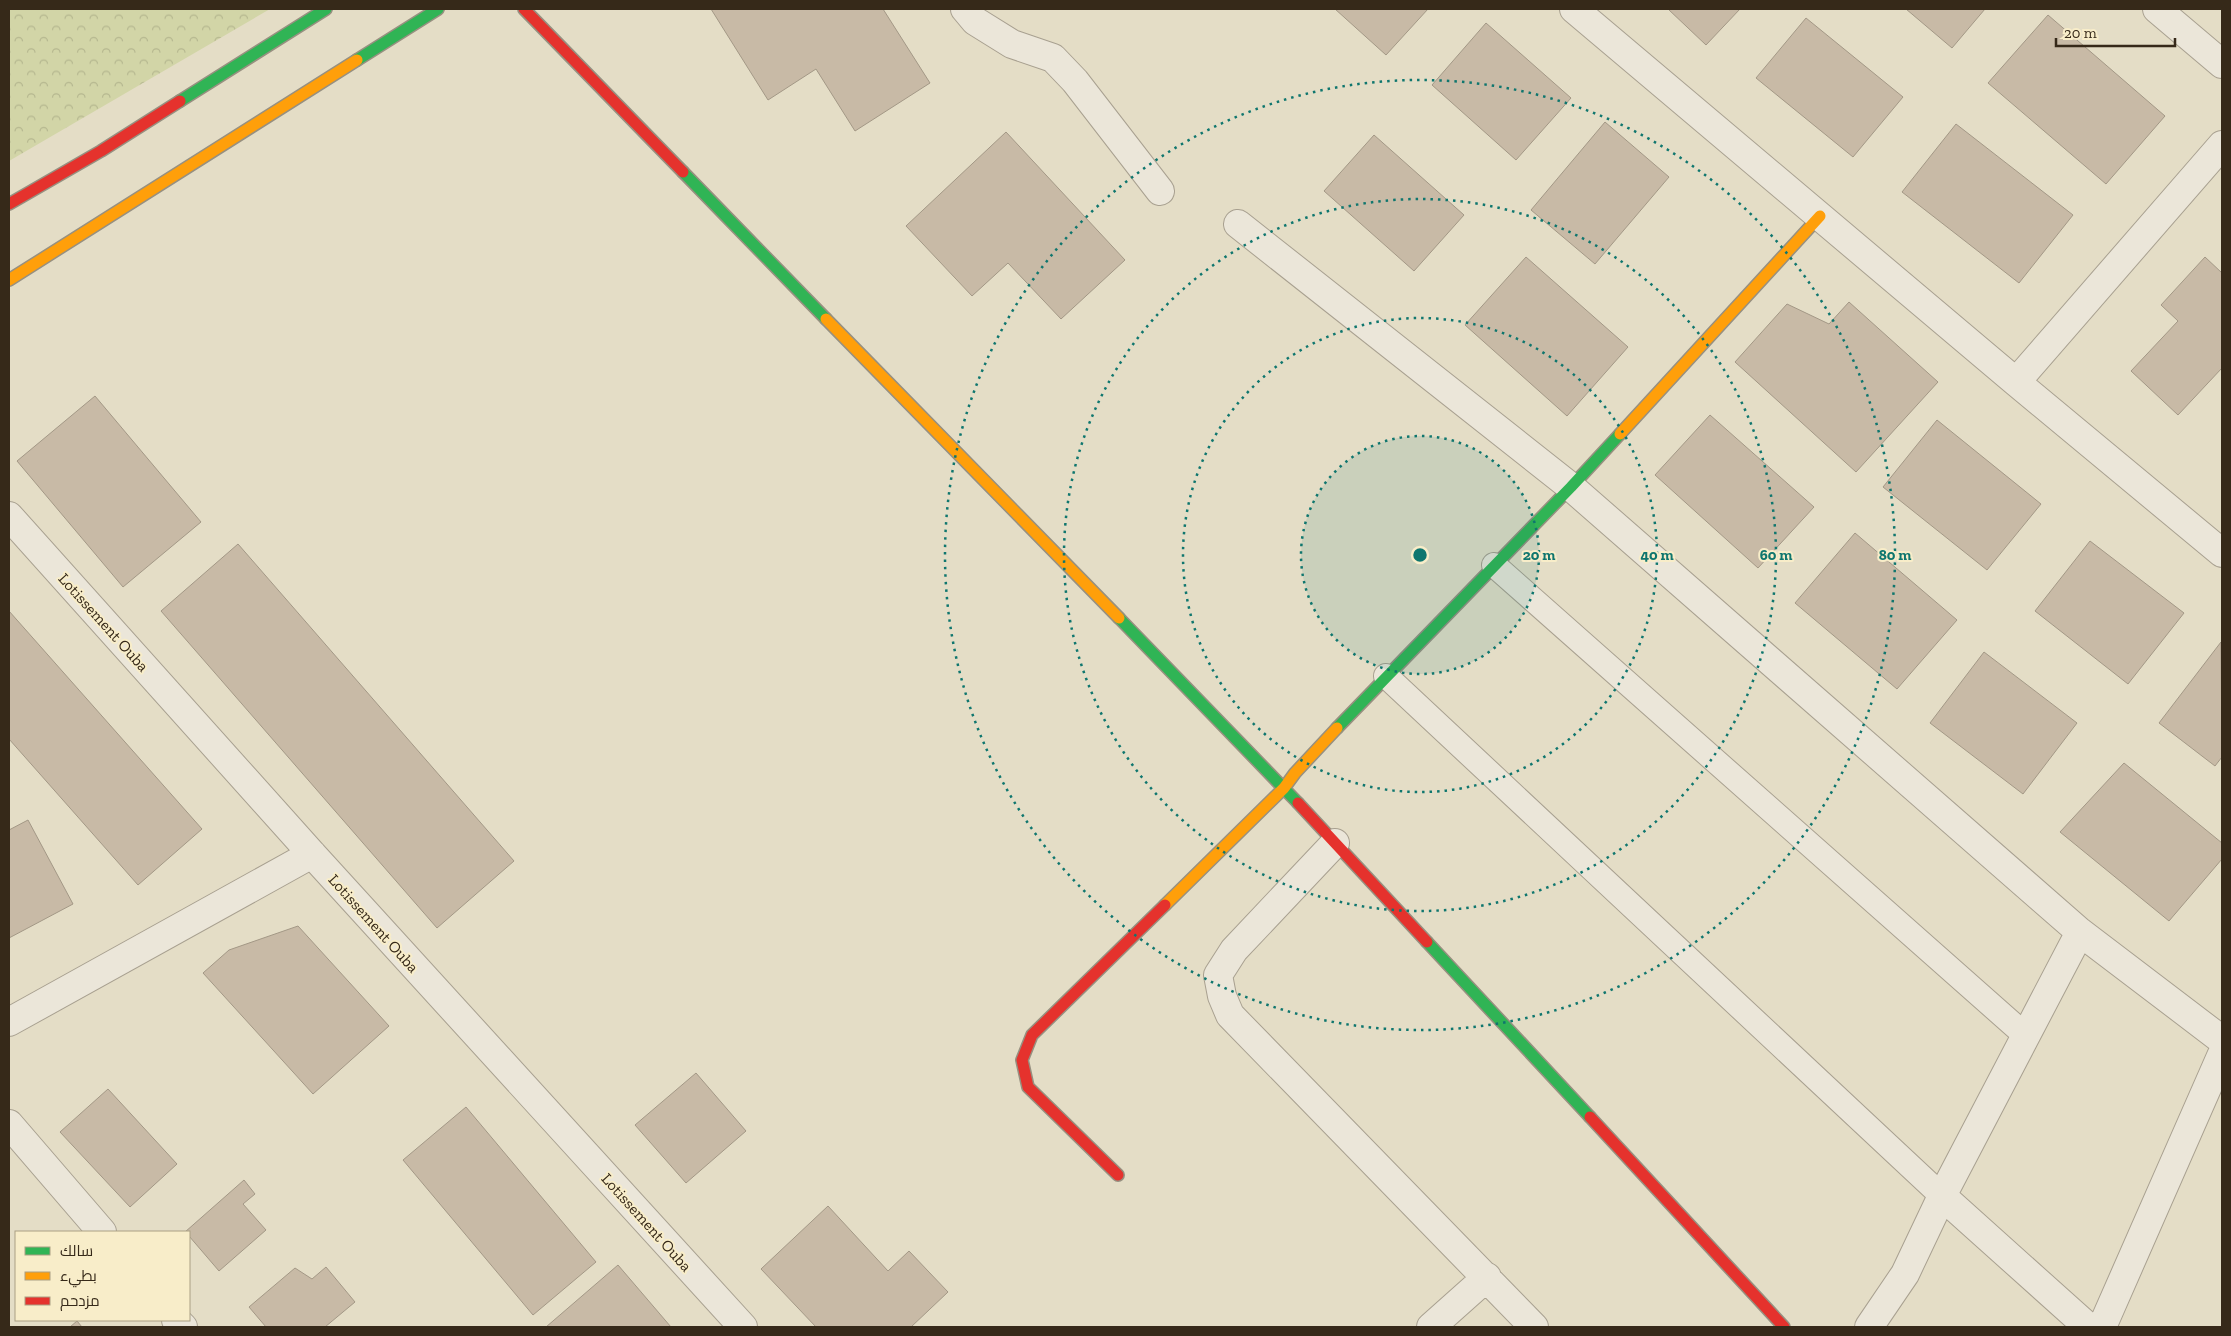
<svg xmlns="http://www.w3.org/2000/svg" width="2231" height="1336" font-family="'Zilla Slab',Cairo,serif">
<style>
.park{fill:url(#park-crowns)}
.building{fill:#c8baa6;stroke:#a39886}
.lines{fill:none;stroke-linecap:round;stroke-linejoin:round}
.lane-casing{stroke:#a8a090;stroke-width:26}
.street-casing{stroke:#a8a090;stroke-width:30}
.fast-casing{stroke:#979080;stroke-width:14}
.slow-casing{stroke:#979080;stroke-width:14}
.jam-casing{stroke:#979080;stroke-width:14}
.lane{stroke:#ebe6d9;stroke-width:24}
.street{stroke:#ebe6d9;stroke-width:28}
.fast{stroke:#30b455;stroke-width:11}
.slow{stroke:#ff9f0a;stroke-width:11}
.jam{stroke:#e5322d;stroke-width:11}
.ring{fill:none;stroke:#0f766e;stroke-width:2.5;stroke-dasharray:2.5 5}
.labels{text-anchor:middle;stroke-width:4;stroke-linejoin:round;paint-order:stroke}
.street-label{font-size:16px;fill:#362919;stroke:#f8edc9}
.centre{fill:#0f766e;stroke:#f8edc9;stroke-width:2.5}
.ring-label{font-size:15px;text-anchor:middle;font-weight:bold;fill:#0f766e;stroke:#f8edc9;stroke-width:4;stroke-linejoin:round;paint-order:stroke}
</style>
<defs>
<pattern id="park-crowns" width="20" height="18" patternUnits="userSpaceOnUse" patternTransform="scale(1.25)"><rect width="20" height="18" fill="#d2d5a7"/><path d="M2 6a3 3 0 1 1 6 0M12 15a3 3 0 1 1 6 0" fill="none" stroke="#b5b78f"/></pattern>
</defs>
<rect width="100%" height="100%" fill="#e4ddc6"/>
<path class="park" d="M9,9H270L9,161Z"/>
<path class="building" d="M711,9H883L930,83L855,131L816,69L768,100Z
M1335,9H1428L1386,55Z
M1668,9H1740L1706,45Z
M1906,9H1985L1952,48Z
M2048,15L2165,116L2106,184L1988,83Z
M1806,18L1903,97L1853,157L1756,78Z
M1486,23L1571,98L1516,160L1432,85Z
M1605,122L1669,177L1595,264L1531,210Z
M1956,124L2073,215L2019,283L1902,192Z
M1006,132L1125,260L1061,319L1008,263L972,296L906,226Z
M1374,135L1464,215L1414,271L1324,191Z
M1526,257L1628,347L1567,416L1465,325Z
M2205,257L2222,273V368L2178,415L2131,371L2178,321L2161,305Z
M1849,302L1938,382L1856,472L1735,362L1787,304L1829,324Z
M95,396L201,522L123,587L17,461Z
M1710,415L1814,507L1758,568L1655,475Z
M1937,420L2041,504L1987,570L1883,487Z
M1855,533L1957,620L1897,689L1795,603Z
M2090,541L2184,613L2128,684L2035,611Z
M238,544L514,861L437,928L161,611Z
M9,611L202,829L138,885L9,739Z
M2221,642L2222,757L2215,766L2159,723Z
M1984,652L2077,723L2023,794L1930,723Z
M2124,763L2222,843V859L2169,921L2060,832Z
M28,820L73,904L9,938V830Z
M298,926L389,1026L313,1094L203,973L229,950Z
M696,1073L746,1131L686,1183L635,1125Z
M108,1089L177,1164L130,1207L60,1132Z
M466,1107L596,1262L533,1315L403,1160Z
M244,1180L255,1194L243,1204L266,1230L219,1271L189,1236V1232H185Z
M828,1206L888,1271L909,1251L948,1292L911,1327H816L761,1269Z
M618,1265L671,1327H546Z
M326,1267L355,1302L325,1327H266L249,1307L295,1268L312,1279Z
M77,1321L82,1327H70Z"/>
<g class="lines">
<defs>
<path id="lane" d="M1494,565L2025,1035
M1386,676L1942,1196"/>
<path id="street" d="M965,9L975,21L1012,44L1053,58L1075,81L1160,191
M1574,9L2016,382L2222,553
M2157,9L2222,64
M1238,224L1571,487L2080,932L2222,1040
M2016,382L2222,145
M9,516L312,854L743,1327
M1335,843L1234,950L1218,975L1222,996L1230,1015L1534,1327
M9,1022L312,854
M9,1124L102,1232
M1942,1196L2088,1327
M176,1320L183,1327
M1431,1327L1487,1277
M1869,1327L1905,1274L1942,1196L2080,932
M2102,1327L2222,1054"/>
<path id="fast" d="M357,60L438,9
M180,101L326,9
M683,172L826,319
M1119,618L1298,803
M1337,728L1571,487L1620,434
M1427,942L1590,1117"/>
<path id="slow" d="M9,280L357,60
M826,319L1119,618
M1620,434L1820,216
M1165,905L1284,788L1295,773L1337,728"/>
<path id="jam" d="M524,9L683,172
M9,204L101,151L180,101
M1298,803L1427,942
M1590,1117L1784,1327
M1118,1175L1028,1087L1022,1060L1032,1035L1165,905"/>
</defs>
<use href="#lane" class="lane-casing"/>
<use href="#street" class="street-casing"/>
<use href="#fast" class="fast-casing"/>
<use href="#slow" class="slow-casing"/>
<use href="#jam" class="jam-casing"/>
<use href="#lane" class="lane"/>
<use href="#street" class="street"/>
<use href="#fast" class="fast"/>
<use href="#slow" class="slow"/>
<use href="#jam" class="jam"/>
</g>
<circle cx="1420" cy="555" r="119" fill="#0f766e" fill-opacity=".12"/>
<g class="ring">
<circle cx="1420" cy="555" r="119"/>
<circle cx="1420" cy="555" r="237"/>
<circle cx="1420" cy="555" r="356"/>
<circle cx="1420" cy="555" r="475"/>
</g>
<g class="labels">
<g class="street-label">
<text transform="translate(104 622) rotate(48)" y="6">Lotissement Ouba</text>
<text transform="translate(374 923) rotate(48)" y="6">Lotissement Ouba</text>
<text transform="translate(647 1222) rotate(48)" y="6">Lotissement Ouba</text>
</g>
</g>
<circle cx="1420" cy="555" r="8" class="centre"/>
<g class="ring-label">
<text x="1539" y="560">20 m</text>
<text x="1657" y="560">40 m</text>
<text x="1776" y="560">60 m</text>
<text x="1895" y="560">80 m</text>
</g>
<rect width="2231" height="1336" fill="none" stroke="#362919" stroke-width="20"/>
<rect x="15" y="1231" width="175" height="90" fill="#f8edc9" stroke="#aa9f83"/>
<rect x="25" y="1247" width="25" height="8" fill="#30b455" stroke="#aa9f83"/>
<text x="60" y="1256" font-size="15" fill="#362919">سالك</text>
<rect x="25" y="1272" width="25" height="8" fill="#ff9f0a" stroke="#aa9f83"/>
<text x="60" y="1281" font-size="15" fill="#362919">بطيء</text>
<rect x="25" y="1297" width="25" height="8" fill="#e5322d" stroke="#aa9f83"/>
<text x="60" y="1306" font-size="15" fill="#362919">مزدحم</text>
<path d="M2056 38v8h119v-8" fill="none" stroke="#362919" stroke-width="2.5"/>
<text x="2064" y="38" font-size="15" fill="#362919" stroke="#f8edc9" stroke-width="4" paint-order="stroke">20 m</text>
</svg>
